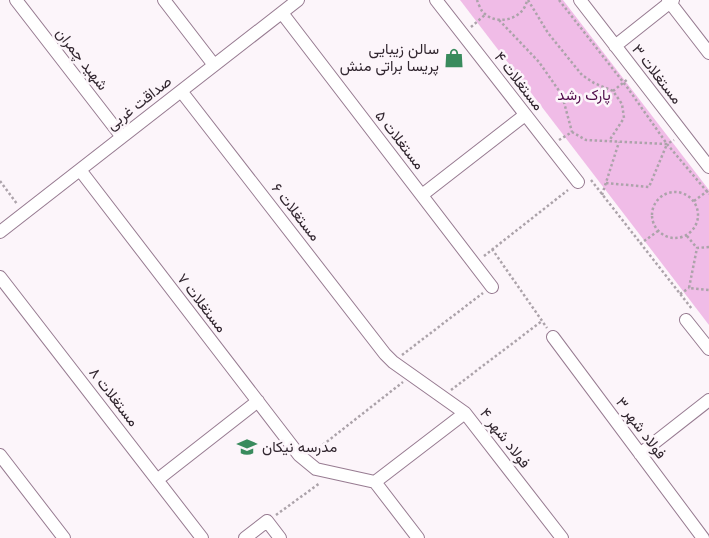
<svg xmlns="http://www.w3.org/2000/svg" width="709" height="538" font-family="Helvetica,Vazirmatn,sans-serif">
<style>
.green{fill:#f0bce7}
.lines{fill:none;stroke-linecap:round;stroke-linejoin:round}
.minor-casing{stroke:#977b91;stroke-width:14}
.path{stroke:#aca3aa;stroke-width:2.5;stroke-dasharray:2.5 2.5;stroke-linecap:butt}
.minor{stroke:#fff;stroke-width:12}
.labels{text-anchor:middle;stroke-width:5;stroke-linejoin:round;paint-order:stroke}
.poi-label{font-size:15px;fill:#31262f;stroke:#fcf5fa;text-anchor:end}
.street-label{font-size:15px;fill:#31262f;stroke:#fcf5fa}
.park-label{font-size:15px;fill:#4f0a49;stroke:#fcf5fa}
</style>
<rect width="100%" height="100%" fill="#fcf5fa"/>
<path class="green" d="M460,0H563L709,190V325Z"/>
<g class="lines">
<defs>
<path id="minor" d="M16,0L122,137
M164,0L214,65
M436,0L578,182
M580,0L709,167
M668,0L709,53
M282,13L492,287
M615,46L673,0
M181,91L385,354L393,362L465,413L562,538
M80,170L299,455L316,469L375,482L418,538
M422,195L525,115
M0,232L298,0
M0,277L202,538
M686,320L709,349
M553,337L703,538
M640,454L709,400
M0,455L64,538
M157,480L258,401
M375,482L465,413
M245,538L267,521L280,538"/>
</defs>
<use href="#minor" class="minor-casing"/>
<path class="path" d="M477,0C478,3 480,8 482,11C495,27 524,20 527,0
M528,0L548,33L582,75L594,83L613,91L622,104L624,118L609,141
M559,0L627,87L667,144L709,194
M499,20L539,62L562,95L572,132
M471,27L486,14
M613,91L628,79
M559,140L572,132L586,140L667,144L674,140
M591,180L692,309
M0,181L17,204
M606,183L649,187L667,144
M652 215a23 23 0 1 1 46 0a23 23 0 1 1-46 0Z
M602,195L619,142
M694,201L709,190
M687,236L697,248
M640,244L658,231
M709,247L697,248L689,288L709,290
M492,249L547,328
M484,256L568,190
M680,294L689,288
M402,355L483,293
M451,390L542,321
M315,451L403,382
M276,515L320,483"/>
<use href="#minor" class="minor"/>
</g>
<defs>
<symbol id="shop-bare" viewBox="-9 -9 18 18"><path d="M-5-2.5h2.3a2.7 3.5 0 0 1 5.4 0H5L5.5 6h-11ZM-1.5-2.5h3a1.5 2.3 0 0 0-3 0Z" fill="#398b5d" stroke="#fcf5fa" stroke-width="2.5" paint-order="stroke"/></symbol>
<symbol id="school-bare" viewBox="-9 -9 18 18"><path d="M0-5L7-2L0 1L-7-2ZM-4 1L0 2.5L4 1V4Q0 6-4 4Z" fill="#398b5d" stroke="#fcf5fa" stroke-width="2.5" paint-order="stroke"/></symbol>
</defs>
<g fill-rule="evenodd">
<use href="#shop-bare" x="440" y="44" width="28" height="28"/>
<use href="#school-bare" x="233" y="433" width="28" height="28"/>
</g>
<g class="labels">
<g class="poi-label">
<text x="439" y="54">سالن زیبایی<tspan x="439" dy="17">پریسا براتی منش</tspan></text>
<text x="262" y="452" text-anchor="start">مدرسه نیکان</text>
</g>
<g class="street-label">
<text transform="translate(82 59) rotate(52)" y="5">شهید چمران</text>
<text transform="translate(657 74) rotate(52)" y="5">مستغلات ۳</text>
<text transform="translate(519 81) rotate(52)" y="5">مستغلات ۴</text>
<text transform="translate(139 103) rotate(-38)" y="5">صداقت غربی</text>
<text transform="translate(400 140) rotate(52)" y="5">مستغلات ۵</text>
<text transform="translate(296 212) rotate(52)" y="5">مستغلات ۶</text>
<text transform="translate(202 303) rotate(52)" y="5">مستغلات ۷</text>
<text transform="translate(114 397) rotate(52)" y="5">مستغلات ۸</text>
<text transform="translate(641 428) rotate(53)" y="5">فولاد شهر ۳</text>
<text transform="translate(505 438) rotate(52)" y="5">فولاد شهر ۴</text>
</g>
<g class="park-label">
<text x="584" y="100">پارک رشد</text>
</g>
</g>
</svg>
